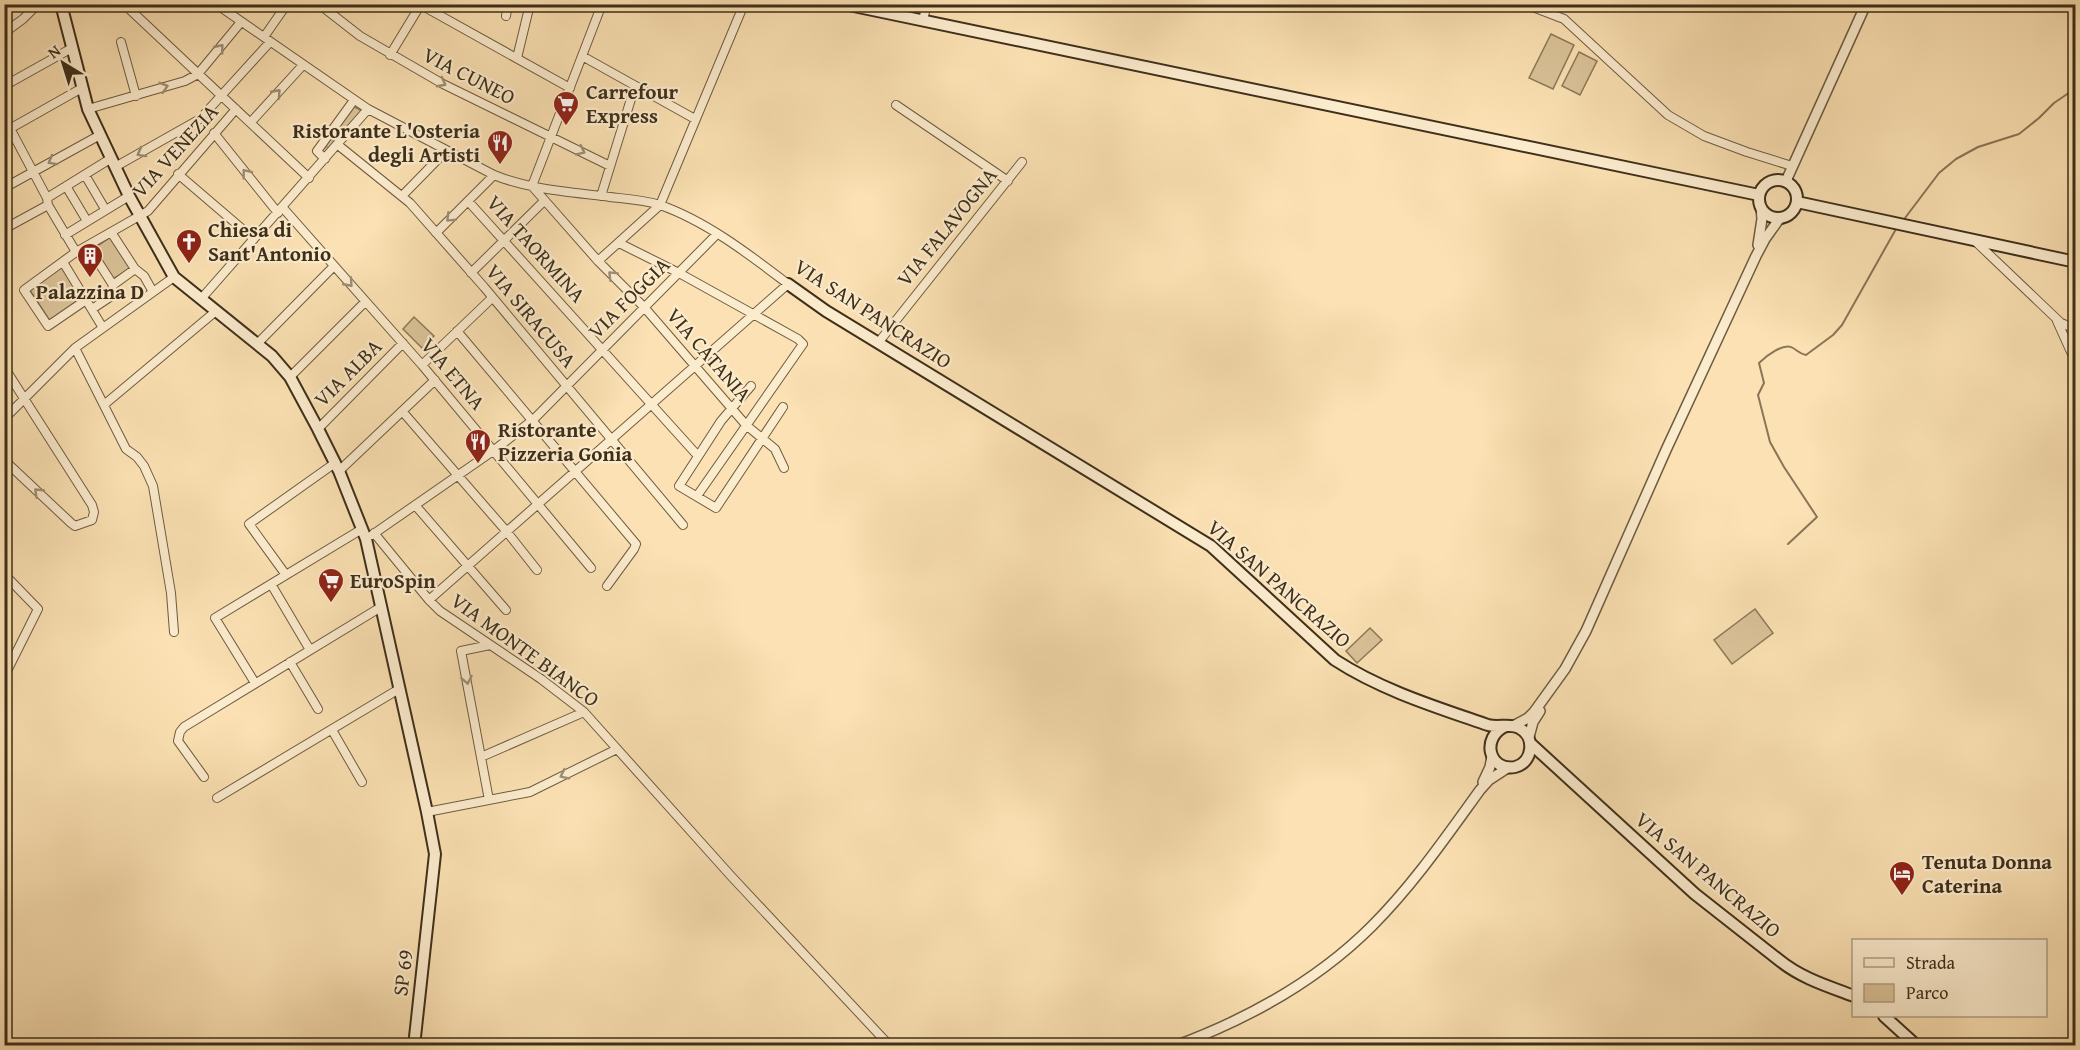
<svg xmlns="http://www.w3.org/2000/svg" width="2080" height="1050" font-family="'Gentium Book Plus',serif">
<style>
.grass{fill:url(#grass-dots);stroke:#8c795a;stroke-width:1.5}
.park{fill:#dbc399;stroke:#8c795a;stroke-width:1.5}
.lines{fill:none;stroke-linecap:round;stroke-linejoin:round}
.stream{stroke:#897557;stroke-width:2}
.minor-casing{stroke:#6d5c40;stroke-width:10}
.tertiary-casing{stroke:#6d5c40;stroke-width:12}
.secondary-casing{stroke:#3e2f1a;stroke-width:14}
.minor{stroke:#fcecce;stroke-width:8}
.tertiary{stroke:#fcecce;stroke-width:9}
.secondary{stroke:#fcecce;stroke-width:10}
.oneway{stroke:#9d8e74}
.labels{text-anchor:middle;stroke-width:4.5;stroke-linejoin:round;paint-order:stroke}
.street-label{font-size:21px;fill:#3e2f1a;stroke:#fcecce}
.poi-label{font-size:21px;font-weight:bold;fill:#3e2f1a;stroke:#fcecce;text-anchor:start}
</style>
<defs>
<pattern id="grass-dots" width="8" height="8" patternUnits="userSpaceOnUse" patternTransform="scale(1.5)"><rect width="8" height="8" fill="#dbc399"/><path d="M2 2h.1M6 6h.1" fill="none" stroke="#bda883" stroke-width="1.8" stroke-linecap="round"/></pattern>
</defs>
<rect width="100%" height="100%" fill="#fbe1b3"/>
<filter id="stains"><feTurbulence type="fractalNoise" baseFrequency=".00333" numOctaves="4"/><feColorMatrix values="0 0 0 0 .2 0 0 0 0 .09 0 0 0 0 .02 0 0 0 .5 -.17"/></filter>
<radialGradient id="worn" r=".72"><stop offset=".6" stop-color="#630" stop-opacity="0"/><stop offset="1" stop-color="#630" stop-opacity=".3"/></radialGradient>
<path class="grass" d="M353,106L362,111L324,154L321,150Z"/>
<path class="park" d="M1551,34L1574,45L1553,89L1529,78Z
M1579,52L1597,61L1580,95L1562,86Z
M111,237L131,268L113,279L93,249Z
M61,266L83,300L50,321L29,289Z
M414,317L434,336L422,348L403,329Z
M1755,609L1773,633L1732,664L1714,640Z
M1370,628L1382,640L1357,663L1346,651Z"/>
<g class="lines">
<path class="stream" d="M1905,218L1939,173L1956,159L1978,147L2019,134L2039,118L2054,103L2076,88
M1788,544L1817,517L1784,467L1770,442L1758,395L1764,383L1759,363C1766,356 1784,342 1793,348C1798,351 1800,354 1806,355L1833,335L1842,325L1896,229"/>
<defs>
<path id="minor" d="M124,4L309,178
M216,4L368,109L494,175C531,190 571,192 610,197C627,199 644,200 660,205C706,221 750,255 788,284L429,600
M319,4L360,36L443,84L610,166
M602,4L532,186L598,261L644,307L746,425L775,449L784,468
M1525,4L1564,19L1668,115L1704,136L1747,152L1792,166
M421,5L570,88
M506,16L508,4
M923,20L927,4
M4,33L23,19L38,4
M264,37L287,4
M121,42L136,96
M390,55L421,4
M582,56L695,119
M517,58L530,4
M4,86L72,48
M896,105L1008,181
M88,109L185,81L198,74L241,22
M4,117L47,198L48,205L76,252
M251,122L303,65
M4,132L82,88
M214,133L278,213
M338,145L410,203L484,287L683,525
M325,159L317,151L354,100
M115,167L200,119L270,42
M178,174L254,239
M85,175L105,209
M66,186L87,221
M4,188L100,135
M402,196L446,151
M601,196L635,86
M47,198L110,159
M468,201L698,456
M283,208L422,365L591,568
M4,229L48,205
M111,232L135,269L144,276L153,292
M436,233L494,175
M65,235L129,196
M1975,241L2061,323L2076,329
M619,243L679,273L798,339L803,344L697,496
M88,246L113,285
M598,261L660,205L744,4
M63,262L103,328
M471,273L544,201
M201,299L368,109
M86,300L48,326L24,290L76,252L148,211L236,109
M4,302V303
M92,309L110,297L113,285L135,269
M2057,321L2076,363
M457,331L636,544L634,549L607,586
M878,343L1022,162
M257,344L334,266
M75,348L126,449L137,457L144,466L153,486L171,593L174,632
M422,365L492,298
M4,367L92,505L94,512L92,520L75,526L71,523L4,460
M290,377L365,302
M751,386L721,421L679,486L716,508L783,407
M105,404L216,311
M402,411L507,532L537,570
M4,419L75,348L174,277
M318,429L403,343
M339,471L435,380
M415,505L506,610
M374,533L429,600L440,611L541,679L584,712L731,876L890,1046
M372,535L493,451L533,420L717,234
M4,574L38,609L4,677
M286,575L249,524L335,463
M271,584L310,650
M290,662L318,709
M255,683L215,618L362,529
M332,730L362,782
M481,757L584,712
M204,777L178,741L180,732L184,727L381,607
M217,798L399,689
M489,800L461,651L490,645
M427,812L530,792L617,749"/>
<path id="tertiary" d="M1786,181L1866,4
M1758,245L1762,219L1761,207
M1513,726L1528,718L1534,712L1565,669L1586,631L1666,450L1756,256L1765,239L1780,218
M1529,737L1533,722L1540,711
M1483,782L1490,767L1492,756
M1175,1046C1248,1019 1317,981 1372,926C1413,885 1446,837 1480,790L1489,780L1509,767"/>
<path id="secondary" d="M61,4L88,109L129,196L174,277L272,356L290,377L318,429L339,471L366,539L427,812L435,854L414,1046
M844,4L1759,195
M1759 199a19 19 0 1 1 38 0a19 19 0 1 1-38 0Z
M1797,202L2076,262
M788,284L826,311L1211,546L1335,660C1381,690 1436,707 1488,725C1498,728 1510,723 1519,728C1536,736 1533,763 1515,767C1489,772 1480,737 1506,726
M1531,744L1695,894L1779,960C1801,978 1827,986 1854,996
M1884,1016L1917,1046"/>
</defs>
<use href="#minor" class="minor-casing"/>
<use href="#tertiary" class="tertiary-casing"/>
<use href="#secondary" class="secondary-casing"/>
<use href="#minor" class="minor"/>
<use href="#tertiary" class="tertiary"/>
<use href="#secondary" class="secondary"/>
</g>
<defs><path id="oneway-chevron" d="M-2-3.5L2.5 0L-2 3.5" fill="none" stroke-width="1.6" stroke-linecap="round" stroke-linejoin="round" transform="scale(1.5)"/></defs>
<g class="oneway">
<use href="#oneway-chevron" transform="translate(220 48) rotate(-51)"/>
<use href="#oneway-chevron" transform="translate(442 83) rotate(28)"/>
<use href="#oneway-chevron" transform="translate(164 87) rotate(-17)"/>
<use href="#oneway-chevron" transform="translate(277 93) rotate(-48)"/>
<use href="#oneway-chevron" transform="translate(581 151) rotate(26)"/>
<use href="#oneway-chevron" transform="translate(141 153) rotate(151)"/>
<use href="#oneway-chevron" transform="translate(52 161) rotate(151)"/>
<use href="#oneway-chevron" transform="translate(246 173) rotate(-128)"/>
<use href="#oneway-chevron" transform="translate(450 218) rotate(135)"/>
<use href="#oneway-chevron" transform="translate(612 275) rotate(-135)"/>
<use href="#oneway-chevron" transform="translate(349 283) rotate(48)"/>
<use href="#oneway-chevron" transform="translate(38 492) rotate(-137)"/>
<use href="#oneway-chevron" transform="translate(467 680) rotate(79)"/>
<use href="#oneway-chevron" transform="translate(564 775) rotate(154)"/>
</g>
<defs>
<symbol id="supermarket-pin" viewBox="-11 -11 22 30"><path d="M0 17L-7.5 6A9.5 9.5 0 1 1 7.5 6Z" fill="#8f2418" stroke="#fcecce"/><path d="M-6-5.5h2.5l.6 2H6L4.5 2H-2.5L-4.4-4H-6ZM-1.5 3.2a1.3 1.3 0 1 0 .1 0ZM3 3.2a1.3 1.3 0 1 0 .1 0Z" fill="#fff"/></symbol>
<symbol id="restaurant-pin" viewBox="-11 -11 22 30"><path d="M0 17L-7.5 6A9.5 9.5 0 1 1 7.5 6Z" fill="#8f2418" stroke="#fcecce"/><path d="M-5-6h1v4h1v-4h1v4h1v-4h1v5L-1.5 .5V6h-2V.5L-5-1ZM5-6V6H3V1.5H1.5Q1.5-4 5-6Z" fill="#fff"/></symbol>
<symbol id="church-pin" viewBox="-11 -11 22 30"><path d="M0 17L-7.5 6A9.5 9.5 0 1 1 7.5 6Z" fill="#8f2418" stroke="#fcecce"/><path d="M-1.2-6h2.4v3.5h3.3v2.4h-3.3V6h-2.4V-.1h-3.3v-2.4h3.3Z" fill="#fff"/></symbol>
<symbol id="building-pin" viewBox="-11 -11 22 30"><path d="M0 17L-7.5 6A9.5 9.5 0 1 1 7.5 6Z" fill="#8f2418" stroke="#fcecce"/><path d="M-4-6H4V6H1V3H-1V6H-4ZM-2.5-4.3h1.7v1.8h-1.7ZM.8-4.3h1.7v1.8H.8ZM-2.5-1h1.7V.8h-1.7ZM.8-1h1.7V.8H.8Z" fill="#fff"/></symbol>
<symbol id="hotel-pin" viewBox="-11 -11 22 30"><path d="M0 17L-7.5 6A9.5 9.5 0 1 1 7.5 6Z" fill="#8f2418" stroke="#fcecce"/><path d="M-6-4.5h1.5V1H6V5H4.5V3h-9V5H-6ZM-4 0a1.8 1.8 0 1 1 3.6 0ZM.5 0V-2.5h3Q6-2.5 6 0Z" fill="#fff"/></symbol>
</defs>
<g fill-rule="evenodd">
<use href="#supermarket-pin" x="551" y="89" width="30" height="40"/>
<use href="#restaurant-pin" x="485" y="128" width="30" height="40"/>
<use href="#church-pin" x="174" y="227" width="30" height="40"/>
<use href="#building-pin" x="75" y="241" width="30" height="40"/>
<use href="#restaurant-pin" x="463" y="427" width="30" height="40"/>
<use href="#supermarket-pin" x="316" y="566" width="30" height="40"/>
<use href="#hotel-pin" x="1887" y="859" width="30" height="40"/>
</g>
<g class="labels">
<g class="street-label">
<text transform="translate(469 76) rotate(27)" y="7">VIA CUNEO</text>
<text transform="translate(175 151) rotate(-48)" y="7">VIA VENEZIA</text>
<text transform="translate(947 227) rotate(-51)" y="7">VIA FALAVOGNA</text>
<text transform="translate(536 249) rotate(48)" y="7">VIA TAORMINA</text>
<text transform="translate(629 298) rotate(-45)" y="7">VIA FOGGIA</text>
<text transform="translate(873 314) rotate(33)" y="7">VIA SAN PANCRAZIO</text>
<text transform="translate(531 316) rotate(50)" y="7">VIA SIRACUSA</text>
<text transform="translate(709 355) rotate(49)" y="7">VIA CATANIA</text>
<text transform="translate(348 373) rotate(-45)" y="7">VIA ALBA</text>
<text transform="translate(453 374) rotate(50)" y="7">VIA ETNA</text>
<text transform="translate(1279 584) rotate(41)" y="7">VIA SAN PANCRAZIO</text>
<text transform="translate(525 650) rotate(36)" y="7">VIA MONTE BIANCO</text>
<text transform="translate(1708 875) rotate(40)" y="7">VIA SAN PANCRAZIO</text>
<text transform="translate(403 973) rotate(-83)" y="7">SP 69</text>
</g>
<g class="poi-label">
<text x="586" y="99">Carrefour<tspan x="586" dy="24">Express</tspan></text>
<text x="480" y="138" text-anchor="end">Ristorante L'Osteria<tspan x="480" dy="24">degli Artisti</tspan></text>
<text x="208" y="237">Chiesa di<tspan x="208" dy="24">Sant'Antonio</tspan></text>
<text x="90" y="299" text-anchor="middle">Palazzina D</text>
<text x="498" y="437">Ristorante<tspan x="498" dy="24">Pizzeria Gonia</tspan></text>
<text x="350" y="588">EuroSpin</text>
<text x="1922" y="869">Tenuta Donna<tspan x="1922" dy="24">Caterina</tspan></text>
</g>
</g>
<rect width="2080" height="1050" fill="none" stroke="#fbe1b3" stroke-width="24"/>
<rect x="6" y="6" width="2068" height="1038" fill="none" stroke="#3e2f1a" stroke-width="3"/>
<rect x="12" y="12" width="2056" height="1026" fill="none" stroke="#3e2f1a" stroke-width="1.5"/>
<rect x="1852" y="939" width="195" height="78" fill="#fcecce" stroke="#b0a086" stroke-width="1.5"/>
<rect x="1864" y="958" width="30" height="9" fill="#fcecce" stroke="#b0a086" stroke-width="1.5"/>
<text x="1906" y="969" font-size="18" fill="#3e2f1a">Strada</text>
<rect x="1864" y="984" width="30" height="18" fill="#dbc399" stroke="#b0a086" stroke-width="1.5"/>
<text x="1906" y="999" font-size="18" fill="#3e2f1a">Parco</text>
<g transform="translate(63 63) rotate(322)" stroke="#fcecce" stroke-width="4.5" paint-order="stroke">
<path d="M0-4.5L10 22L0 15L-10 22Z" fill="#3e2f1a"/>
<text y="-9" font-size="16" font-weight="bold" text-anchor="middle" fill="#3e2f1a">N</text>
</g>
<rect width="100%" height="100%" filter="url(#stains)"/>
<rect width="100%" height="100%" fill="url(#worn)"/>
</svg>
